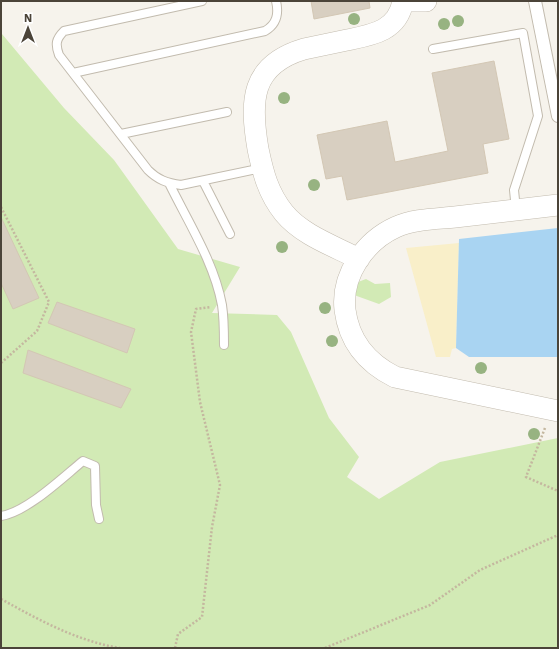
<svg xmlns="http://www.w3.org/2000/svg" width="559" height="649" font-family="'Work Sans',sans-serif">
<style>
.green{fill:#d2eab5}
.sand{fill:#f9efc9}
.water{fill:#a9d4f2}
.building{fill:#d8cfc1;stroke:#d3c7b4}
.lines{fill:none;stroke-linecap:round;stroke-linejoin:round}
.service-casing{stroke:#c2bbae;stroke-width:10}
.pedestrian-casing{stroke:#c2bbae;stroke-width:14}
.tertiary-casing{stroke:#c2bbae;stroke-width:22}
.path{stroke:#c4b79f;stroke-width:2.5;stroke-dasharray:2 2;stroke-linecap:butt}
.service{stroke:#fff;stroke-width:8}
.pedestrian{stroke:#fff;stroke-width:12}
.tertiary{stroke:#fff;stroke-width:21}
.tree{fill:#97b381}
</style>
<rect width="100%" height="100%" fill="#f6f3ec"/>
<path class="green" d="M1,27L2,34L64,108L114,160L178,249L240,267L212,313L277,315L291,332L329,418L359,457L347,477L379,499L440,462L558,438V648H1Z
M366,279L375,284L390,283L391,297L379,304L354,295L358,282Z"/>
<path class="sand" d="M459,243L456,348L452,349L450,357H436L406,248Z"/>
<path class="water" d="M558,228V357H469L456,348L459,239Z"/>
<path class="building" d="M311,1H369L370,8L314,19Z
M494,61L509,139L483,144L488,173L347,200L342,176L326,179L317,135L387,121L395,162L448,151L432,73Z
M1,217L39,298L13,309L1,283Z
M57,302L135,329L127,353L48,323Z
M28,350L131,389L121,408L23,373Z"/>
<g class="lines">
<defs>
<path id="service" d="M202,1L64,31C56,39 55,44 59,55L148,170C158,180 167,183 181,185L262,168
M433,49L523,33L538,116L514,190L516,210
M73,73L265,31C277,24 279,14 276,1
M121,134L227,112
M203,181L230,234
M169,183C188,222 214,262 222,305C224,318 224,332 224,345
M1,516C27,512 62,478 83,461L95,466L96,505L99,519"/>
<path id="pedestrian" d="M535,1L558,116"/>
<path id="tertiary" d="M409,1H426
M558,205C524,209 490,213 455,217C436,219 414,219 396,227C365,241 341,275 345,310C349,341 367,363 395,377L558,411
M359,259C334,246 302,235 284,213C268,193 263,173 258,149C250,102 250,65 304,49C318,46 333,43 347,40C372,35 398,31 403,1"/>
</defs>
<use href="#service" class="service-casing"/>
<use href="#pedestrian" class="pedestrian-casing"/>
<use href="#tertiary" class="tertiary-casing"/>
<path class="path" d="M1,207L49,302L37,331L1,363
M545,428L526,477L558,491
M1,599C39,620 77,641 120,648
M175,648L178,634L202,617L212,527L220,485L200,402L191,332L196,309L211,307
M325,648L430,605L480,570L558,535"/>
<use href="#service" class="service"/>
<use href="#pedestrian" class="pedestrian"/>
<use href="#tertiary" class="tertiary"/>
</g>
<g class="tree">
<circle cx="354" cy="19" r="6"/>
<circle cx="458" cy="21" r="6"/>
<circle cx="444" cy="24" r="6"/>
<circle cx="284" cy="98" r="6"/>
<circle cx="314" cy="185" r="6"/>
<circle cx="282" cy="247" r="6"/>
<circle cx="325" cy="308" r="6"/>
<circle cx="332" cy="341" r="6"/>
<circle cx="481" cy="368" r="6"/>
<circle cx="534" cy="434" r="6"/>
</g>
<rect width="559" height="649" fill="none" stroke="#4b4439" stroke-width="4"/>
<g transform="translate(28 28)" stroke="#ffffff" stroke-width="3" paint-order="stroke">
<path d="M0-3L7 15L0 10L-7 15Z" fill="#4b4439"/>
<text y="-6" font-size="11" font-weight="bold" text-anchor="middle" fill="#4b4439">N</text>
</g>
</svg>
